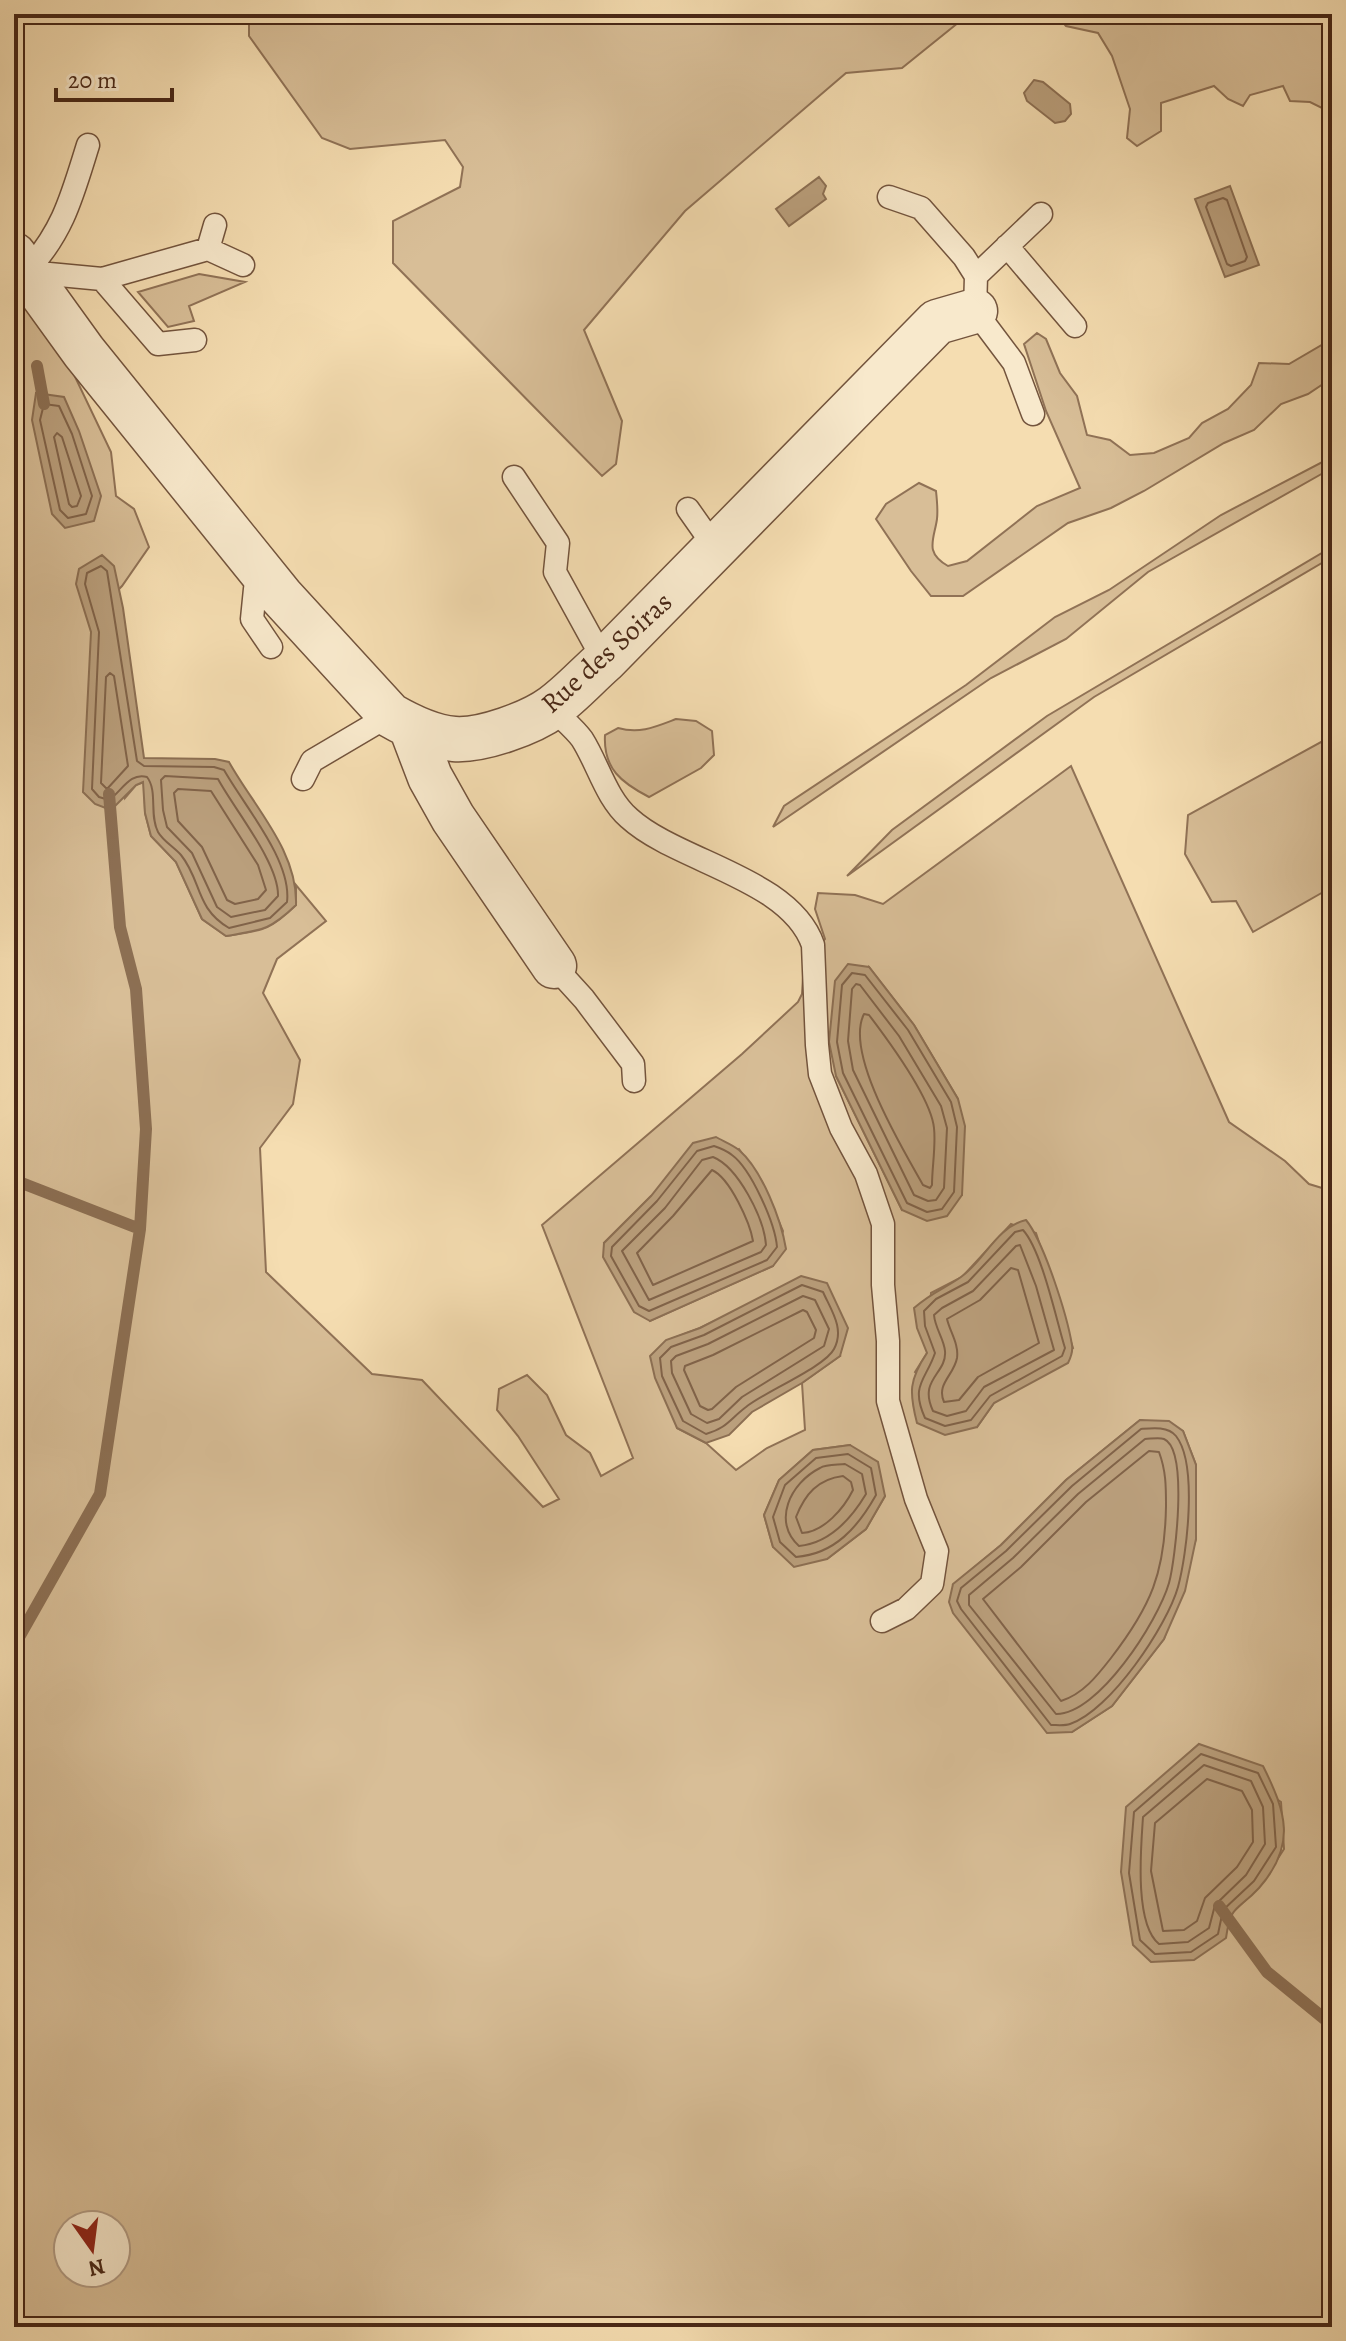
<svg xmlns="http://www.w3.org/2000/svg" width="1346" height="2341" font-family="Alegreya,serif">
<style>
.green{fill:#d8be97;stroke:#907256;stroke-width:2;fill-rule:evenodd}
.water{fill:#ba9f7c;stroke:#8c6f53;stroke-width:2}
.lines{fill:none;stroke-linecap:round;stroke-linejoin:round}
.shore{stroke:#816349;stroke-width:2}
.stream{stroke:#8c6f53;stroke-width:12}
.lane-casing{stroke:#73543d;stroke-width:25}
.street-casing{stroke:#73543d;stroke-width:47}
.lane{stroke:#f8e9cc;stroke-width:22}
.street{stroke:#f8e9cc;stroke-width:44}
.labels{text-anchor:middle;stroke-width:6;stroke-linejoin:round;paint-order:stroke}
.street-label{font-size:28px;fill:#482716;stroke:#f8e9cc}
</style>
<rect width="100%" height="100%" fill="#f5ddb1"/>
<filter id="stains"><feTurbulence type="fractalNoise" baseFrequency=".0025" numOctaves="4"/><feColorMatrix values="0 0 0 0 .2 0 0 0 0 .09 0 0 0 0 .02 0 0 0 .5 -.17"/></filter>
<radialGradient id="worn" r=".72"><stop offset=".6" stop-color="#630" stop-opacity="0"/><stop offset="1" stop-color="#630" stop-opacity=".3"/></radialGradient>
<path class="green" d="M249,14H969L902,68L846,73L685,211L584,330L622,421L616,464L602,476L393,263V221L460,187L463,167L445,140L350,149L322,138L249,36Z
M1056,14H1332V113L1310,102L1290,101L1283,86L1250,95L1243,106L1228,99L1214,86L1161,103V131L1137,146L1127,138L1130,109L1112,56L1098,33L1066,26Z
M14,249L111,452L116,496L134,509L149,547L122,586L107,601L125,798L136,785L144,782L145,813L151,836L176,862L202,919L226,936C262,930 268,932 296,905V885L326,921L277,959L263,993L300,1060L293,1104L260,1148L266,1272L372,1374L422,1380L543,1507L559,1499L518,1436L497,1410L499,1389L527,1375L547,1395L566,1435L590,1453L601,1476L633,1458L542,1225L742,1054L798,1002L802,994L804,961L825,939L815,909L818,893L855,895L883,904L1071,766L1229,1122L1285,1161L1309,1184L1332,1191V2327H14ZM869,967L914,1025L958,1099L962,1195L902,1210L836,1076ZM739,1149L761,1180L783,1231L773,1266L650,1321L604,1243L651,1196ZM1011,1224L1036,1233L1073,1348L994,1403L977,1427L915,1372L927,1353L931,1293L962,1277ZM759,1300L840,1356L802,1383L805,1430L767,1448L736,1470L706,1443L677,1428L666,1341L700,1328ZM1140,1420L1183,1431L1196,1465V1539L1164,1639L1112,1706L1072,1732L953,1585L1001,1545L1066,1480ZM850,1445L885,1496L866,1529L827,1559L773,1547L764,1515L779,1480L813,1450ZM1199,1744L1281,1802L1284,1849L1260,1886L1230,1915L1165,1775ZM68,2225H116V2273H68Z
M199,274L245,282L189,306L194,321L168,327L138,292Z
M1037,333L1046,339L1060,373L1077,396L1087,435L1110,440L1130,455L1154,453L1189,438L1202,423L1228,409L1251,385L1259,363L1289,364L1330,340L1332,335V378L1308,394L1281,404L1254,430L1224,443L1144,491L1111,508L1068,523L963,596H931L911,571L876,519L886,504L919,483L936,491C937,500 938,510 937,519C934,540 924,552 948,566L967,561L1037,506L1080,488L1046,411L1024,344Z
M1332,457V468L1148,572L1066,639L991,678L773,827L784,806L966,685L1055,617L1109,590L1221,515Z
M1332,547V557L1094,697L847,876L892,830L1047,716Z
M676,719L696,721L712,731L714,755L701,768L649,797C622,783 603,769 605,735L618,728C640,734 655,727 676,719Z
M1332,736V887L1253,932L1236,901L1212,902L1185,854L1188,815Z"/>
<path class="water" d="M1034,80L1043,82L1070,104L1071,114L1065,121L1055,123L1027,101L1024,93Z
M819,177L826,186L823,194L826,199L789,226L776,209Z
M1230,186L1259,265L1225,277L1195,199Z
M36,393L64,397L79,431L101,496L94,521L65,528L52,514L32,420Z
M102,555L114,566L123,608L144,758L215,759L229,762C254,807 298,851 296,905C269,931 261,930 226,936L202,919L176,862L151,836L145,813L143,782L136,785L111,810L95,804L83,792L91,632L76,584L79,569Z
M848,964L869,967L914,1025L958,1099L965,1126L962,1195L947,1216L927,1221L902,1210L836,1076L829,1042L835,981Z
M716,1137C723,1141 733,1145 739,1150C762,1170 781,1219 786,1249L773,1266L650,1321L634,1312L603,1257L604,1243L651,1196L693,1143Z
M1026,1220C1044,1242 1067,1315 1072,1345C1073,1351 1071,1357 1068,1363L994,1403L977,1427L945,1435L917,1423C909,1392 909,1380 927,1353L917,1328L914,1308C932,1292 944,1289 961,1277C985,1260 996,1227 1026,1220Z
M801,1276L827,1283L848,1328L840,1356L802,1383L752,1412L729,1435L706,1443L677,1428L655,1378L650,1356L666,1340L700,1328Z
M1140,1420L1169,1421L1183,1431L1196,1465V1539L1185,1591L1164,1639L1112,1706L1072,1732L1047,1733L953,1613L949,1602L953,1584L1001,1545L1066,1480Z
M850,1445L878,1462L885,1496L866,1529L827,1559L794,1567L773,1547L764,1515L779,1480L813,1450Z
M1199,1744L1263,1766C1286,1812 1297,1845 1259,1888C1237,1912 1231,1903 1226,1938L1194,1960L1151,1962L1133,1945L1121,1872L1126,1807Z"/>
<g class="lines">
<path class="shore" d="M1223,198L1227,200L1247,257L1245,261L1231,266L1227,264L1206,207L1208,203Z
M44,404L59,406L72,434L92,496L86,514L68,518L60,510L40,420Z
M57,433L62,437L81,496L77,506L72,507L69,504L54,437Z
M101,566L107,571L137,761L144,766L214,767L224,770C245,807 292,861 287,902L270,918L229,928C195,908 202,881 181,855C174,847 163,841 158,832C149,815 158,791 147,777C130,772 122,791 109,800L99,797L92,789L99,632L85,584L87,573Z
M110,673L114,676L128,766L107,789L101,783L106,677Z
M165,776L218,779C234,809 279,863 278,896L265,910L231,917L217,907L192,853L167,827L163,810L161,780Z
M178,789L211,791L258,865L266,890L258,899L235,904L227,900L202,847L178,821L174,793Z
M852,973L865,975L908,1030L951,1102L957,1127L954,1192L942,1209L927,1212L907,1203L843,1073L837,1042L842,985Z
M856,984L860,985L899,1036L941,1106L947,1128L944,1188L936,1200L928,1201L914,1195L853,1070L848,1041L852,989Z
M864,1014L869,1015C888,1040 931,1098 934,1128C936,1146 932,1167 932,1185L930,1188L923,1185C903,1149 844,1053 864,1014Z
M714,1146C720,1148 727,1151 732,1155C751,1169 775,1223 777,1247L767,1260L649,1311L639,1306L611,1256L612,1247L657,1201L697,1151Z
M713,1157C738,1167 764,1218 766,1245L761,1252L649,1300L622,1251L665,1208L702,1160Z
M712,1170C730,1178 750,1223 753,1241L653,1285L637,1253L673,1216Z
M1023,1230C1042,1251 1056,1319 1065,1348L1062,1356L990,1396L971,1420L945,1426L925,1418C910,1385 926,1380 935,1353L925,1326L924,1311L936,1299L968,1282L1015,1232Z
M1020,1245L1036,1286L1054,1350L984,1387L966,1411L947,1416L933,1411C918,1379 947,1374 945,1351C944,1339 935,1328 934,1315L942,1308L973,1291L1016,1246Z
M1011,1268L1018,1270L1039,1343L978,1377L959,1400L944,1402C936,1384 954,1375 957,1358C959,1344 950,1332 947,1319L980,1300Z
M802,1285L823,1292C831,1310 845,1329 834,1349C825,1367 764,1392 746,1407C730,1419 727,1428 706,1434L683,1421L662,1376L660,1358L671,1347L704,1335Z
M803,1296L815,1300L829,1329L824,1346L742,1397L719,1419L707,1423L691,1414L672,1373L671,1361L676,1356L708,1344Z
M803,1310L807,1312L816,1330L814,1338L736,1387L712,1409L708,1410L700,1406L684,1370L685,1366L713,1355Z
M1141,1429C1152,1428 1168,1426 1176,1436C1198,1464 1187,1554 1178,1587C1167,1626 1110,1711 1070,1724C1065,1726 1057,1725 1051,1725L961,1609L957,1601L961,1588L1006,1551L1072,1486Z
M1145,1439C1150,1439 1159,1437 1164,1439C1189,1450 1175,1561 1169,1583C1158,1621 1098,1715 1056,1714L969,1605V1595L1013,1558L1078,1494Z
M1149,1451L1159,1452C1166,1471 1166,1486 1166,1506C1165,1573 1151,1606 1111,1658C1097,1676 1083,1694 1061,1701L983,1599L1021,1567L1086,1502Z
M848,1454L871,1468L876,1495C858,1527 835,1554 796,1557L780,1542L773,1517L785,1485L816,1458Z
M845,1464L862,1474L866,1494C851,1519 830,1543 799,1546C772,1522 790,1483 820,1468C826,1464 838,1465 845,1464Z
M843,1476L851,1482L853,1490C844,1508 824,1532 802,1533L796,1517C805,1494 818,1479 843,1476Z
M1201,1754L1258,1773L1273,1804L1276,1847L1254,1881L1223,1910L1218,1934L1191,1952L1155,1954L1140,1940L1129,1873L1134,1812Z
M1204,1765L1251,1781L1263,1807L1265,1844L1246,1875L1215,1905L1209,1928L1188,1942L1159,1944C1134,1924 1141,1847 1143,1817Z
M1207,1779L1242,1791L1252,1810L1253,1842L1237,1867L1205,1898L1197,1921L1184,1930L1163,1931L1151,1871L1155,1823Z"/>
<path class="stream" d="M37,366L44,404
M14,1180L140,1229
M14,1646L100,1494L140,1229L146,1129L136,989L120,927L109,794
M1219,1906L1267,1972L1332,2025"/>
<defs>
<path id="lane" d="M889,197L921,208L964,257L976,276
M1007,246L1075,326
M208,249L243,265
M27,271C64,230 72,196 88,145
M28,272L102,279L208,249L215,225
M102,279L158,344L195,340
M1033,414L1014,363L975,311L976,276L1041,214
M514,477L558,543L555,572L604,661
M688,509L707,536L719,546
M262,572L255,589L252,619L271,647
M552,708C561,718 574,728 582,739C598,764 606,798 629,818C677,862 790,878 813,945L817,1045L820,1074L841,1128L866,1174L883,1224V1285L888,1341V1401L916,1499L937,1551L932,1584L906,1609L882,1621
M303,779L312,761L390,715
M554,966L584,999L633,1064L634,1081"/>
<path id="street" d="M14,255L84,352L281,596L390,715C409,726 432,737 454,739C482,741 531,723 553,707C571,694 587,676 604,661L937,322L975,311
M411,727L430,777L453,818L554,966"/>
</defs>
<use href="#lane" class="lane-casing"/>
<use href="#street" class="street-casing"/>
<use href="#lane" class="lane"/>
<use href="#street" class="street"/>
</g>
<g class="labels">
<g class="street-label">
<text transform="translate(606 652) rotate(-42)" y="10">Rue des Soiras</text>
</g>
</g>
<rect width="1346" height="2341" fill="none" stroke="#f5ddb1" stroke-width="48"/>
<rect x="16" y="16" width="1314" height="2309" fill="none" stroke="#482716" stroke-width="4"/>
<rect x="24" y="24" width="1298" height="2293" fill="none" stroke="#482716" stroke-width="2"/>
<g transform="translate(92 2249) rotate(166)"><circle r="38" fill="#f8e9cc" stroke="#b29b83" stroke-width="2"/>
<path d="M0-6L14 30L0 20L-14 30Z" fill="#8f2418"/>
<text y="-12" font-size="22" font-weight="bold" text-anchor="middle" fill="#482716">N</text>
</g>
<path d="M56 88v12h116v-12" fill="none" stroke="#482716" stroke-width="4"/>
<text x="68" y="88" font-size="24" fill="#482716" stroke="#f8e9cc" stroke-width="6" paint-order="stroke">20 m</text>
<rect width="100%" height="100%" filter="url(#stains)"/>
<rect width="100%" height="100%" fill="url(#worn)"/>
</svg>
